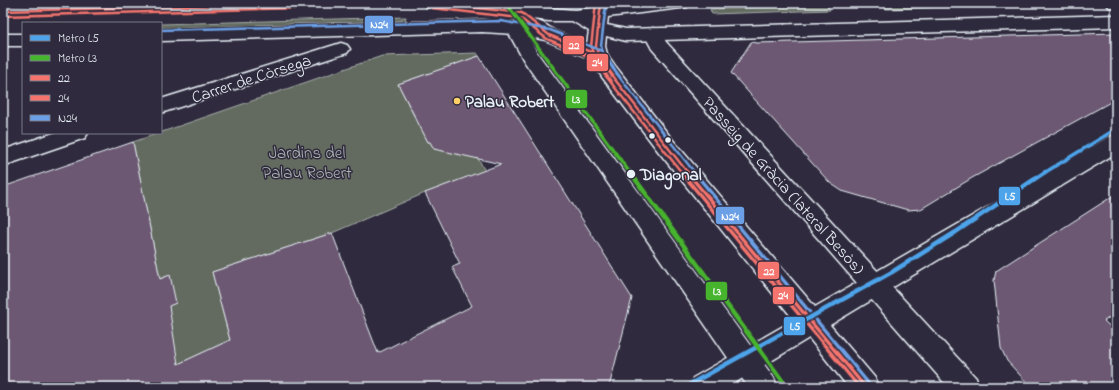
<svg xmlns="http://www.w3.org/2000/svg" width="1119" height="390" font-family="'Indie Flower',sans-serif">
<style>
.green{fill:#646b5f;stroke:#a6aeac}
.building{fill:#6c5972;stroke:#e8f1f8}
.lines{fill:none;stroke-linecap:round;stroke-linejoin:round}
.street-casing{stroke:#e8f1f8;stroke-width:3}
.secondary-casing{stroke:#e8f1f8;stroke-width:3}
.street{fill:#2f2a3d;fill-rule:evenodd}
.secondary{fill:#2f2a3d;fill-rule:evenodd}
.bus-1-far1-casing{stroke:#2f2a3d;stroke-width:5}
.bus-1-casing{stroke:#2f2a3d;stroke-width:6}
.bus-2-far1-casing{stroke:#2f2a3d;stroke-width:5}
.bus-2-casing{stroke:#2f2a3d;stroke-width:6}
.bus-3-far1-casing{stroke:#2f2a3d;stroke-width:5}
.bus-3-casing{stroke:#2f2a3d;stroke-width:6}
.bus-1-far1{stroke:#f6746e;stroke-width:2.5}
.bus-1{stroke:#f6746e;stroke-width:3.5}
.bus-2-far1{stroke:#f6746e;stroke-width:2.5}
.bus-2{stroke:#f6746e;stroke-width:3.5}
.bus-3-far1{stroke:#6ca0e6;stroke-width:2.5}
.bus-3{stroke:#6ca0e6;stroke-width:3.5}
.metro-1-far1-casing{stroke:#2f2a3d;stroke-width:6}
.metro-1-casing{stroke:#2f2a3d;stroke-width:8}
.metro-2-far1-casing{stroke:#2f2a3d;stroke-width:6}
.metro-2-casing{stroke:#2f2a3d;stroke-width:8}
.metro-1-far1{stroke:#4da4eb;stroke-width:3.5}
.metro-1{stroke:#4da4eb;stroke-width:4.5}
.metro-2-far1{stroke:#47b42e;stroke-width:3.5}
.metro-2{stroke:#47b42e;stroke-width:4.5}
.poi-dot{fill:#ffd166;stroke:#2f2a3d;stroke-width:1.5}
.bus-dot{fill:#e8f1f8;stroke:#2f2a3d;stroke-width:1.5}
.labels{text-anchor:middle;stroke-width:3;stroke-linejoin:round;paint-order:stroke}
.street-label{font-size:17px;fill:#e8f1f8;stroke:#2f2a3d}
.poi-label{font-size:17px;font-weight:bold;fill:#e8f1f8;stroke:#2f2a3d;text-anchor:start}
.park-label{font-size:17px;fill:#adb5b3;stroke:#2f2a3d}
.stop-label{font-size:17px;font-weight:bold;fill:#e8f1f8;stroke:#2f2a3d;text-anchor:start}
.line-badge{stroke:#2f2a3d;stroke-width:1.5}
.badge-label{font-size:11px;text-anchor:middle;font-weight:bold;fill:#fff}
</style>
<rect width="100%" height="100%" fill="#2f2a3d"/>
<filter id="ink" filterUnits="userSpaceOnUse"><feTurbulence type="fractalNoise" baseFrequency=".025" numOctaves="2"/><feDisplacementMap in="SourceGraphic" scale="8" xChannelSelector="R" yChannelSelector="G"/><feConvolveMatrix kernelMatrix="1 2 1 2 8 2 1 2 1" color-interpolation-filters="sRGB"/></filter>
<g filter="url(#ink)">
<path class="green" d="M882,3H1045L1046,4L886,9Z
M826,4L830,10L712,14L710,9Z
M406,17L405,21L161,28V24Z
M477,53L479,56L398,84L415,118H416L428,142H430L434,149L478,158L485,171L425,193L332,233L212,272L230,340L174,366L169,306L170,275L160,279L133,142L382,56Z"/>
<path class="building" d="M1116,33V99L972,178L921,209L908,210L842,191L830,183L731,73L751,42L757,43Z
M479,56L632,298L609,387H3V187L133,142L160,279L170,275L176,303L169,306L178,364L230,340L212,272L332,233L378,353L472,306L452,267L460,264L425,193L501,164L434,149L430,142H428L398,84Z
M1116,194V313L1104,321L1116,332V387H1031L1007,361L1001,348L994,280L996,271Z"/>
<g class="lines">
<defs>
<path id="street" d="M515,22L521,24L538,54L774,378L777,387H748L524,61L506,28L509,24Z
M653,28L659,30L666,42L976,378L979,387H948L652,49L644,34L647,30Z
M341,43L347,45L350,49L347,53L161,113V99Z
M54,133H88L85,138L3,166V150Z"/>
<path id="secondary" d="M97,3H309L306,7L300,8L3,16V6Z
M424,3H486L575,10L592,8V3H610L609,6L636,3H690L687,7L681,8L608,17L607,25L626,29L1116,15V27L626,41L606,36L605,46L607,54L616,67L672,139L815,307L1109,137L1116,135V153L830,325L875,378L878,387H848L809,338L728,387H690L693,378L794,320L658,151L602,77L591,59L545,40L515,34L482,32L161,41V29L482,20L515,22L529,25L531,23L537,21L543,23L555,31L587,44L589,31L572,21H549L433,8L427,7Z
M1106,3H1116V8L1109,7Z
M3,34H23V46H3Z"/>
</defs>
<use href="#street" class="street-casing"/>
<use href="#secondary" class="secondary-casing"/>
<use href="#street" class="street"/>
<use href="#secondary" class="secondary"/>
<defs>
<path id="bus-1-far1" d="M433,3L522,13L549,35L598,55L609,72L688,173
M601,3L596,46L598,55L616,80
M3,11L300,3"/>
<path id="bus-1" d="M687,172L865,387"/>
<path id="bus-2-far1" d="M596,3L591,47L594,57L612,83
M432,8L520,18L547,39L595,59L605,75L682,173
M3,16L300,8"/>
<path id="bus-2" d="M681,172L859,387"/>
<path id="bus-3-far1" d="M606,4L601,46L603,53L620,77
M161,30L501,21L550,30L602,51L613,69L695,173"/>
<path id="bus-3" d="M694,172L869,384"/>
</defs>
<use href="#bus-1-far1" class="bus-1-far1-casing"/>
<use href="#bus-1" class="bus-1-casing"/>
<use href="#bus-2-far1" class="bus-2-far1-casing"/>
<use href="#bus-2" class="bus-2-casing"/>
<use href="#bus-3-far1" class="bus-3-far1-casing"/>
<use href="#bus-3" class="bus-3-casing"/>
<use href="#bus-1-far1" class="bus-1-far1"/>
<use href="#bus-1" class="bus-1"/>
<use href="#bus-2-far1" class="bus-2-far1"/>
<use href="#bus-2" class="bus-2"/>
<use href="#bus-3-far1" class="bus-3-far1"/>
<use href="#bus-3" class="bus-3"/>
<defs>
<path id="metro-1-far1" d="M1044,173L1116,129"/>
<path id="metro-1" d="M685,387L892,272L956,232L1045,172"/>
<path id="metro-2-far1" d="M506,3L630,173"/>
<path id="metro-2" d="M630,172L787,387"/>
</defs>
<use href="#metro-1-far1" class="metro-1-far1-casing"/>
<use href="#metro-1" class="metro-1-casing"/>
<use href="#metro-2-far1" class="metro-2-far1-casing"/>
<use href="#metro-2" class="metro-2-casing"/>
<use href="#metro-1-far1" class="metro-1-far1"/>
<use href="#metro-1" class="metro-1"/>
<use href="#metro-2-far1" class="metro-2-far1"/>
<use href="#metro-2" class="metro-2"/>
</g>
</g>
<circle class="poi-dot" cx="457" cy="101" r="4"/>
<g class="bus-dot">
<circle cx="652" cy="136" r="3.5"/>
<circle cx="668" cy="140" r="3.5"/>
<circle cx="631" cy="174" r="5"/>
</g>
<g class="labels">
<g class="street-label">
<text transform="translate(251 78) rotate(-18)" y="6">Carrer de Còrsega</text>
<text transform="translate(784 185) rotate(48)" y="6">Passeig de Gràcia (lateral Besòs)</text>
</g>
<g class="poi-label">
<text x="465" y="107">Palau Robert</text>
</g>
<g class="park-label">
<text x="307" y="158">Jardins del<tspan x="307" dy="20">Palau Robert</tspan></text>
</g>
<g class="stop-label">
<text x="640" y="180">Diagonal</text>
</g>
</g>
<g class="line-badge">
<rect x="364" y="15" width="30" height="19" rx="4" fill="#6ca0e6"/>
<rect x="562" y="35" width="23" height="20" rx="4" fill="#f6746e"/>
<rect x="586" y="53" width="23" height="19" rx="4" fill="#f6746e"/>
<rect x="565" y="89" width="23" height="20" rx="4" fill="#47b42e"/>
<rect x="998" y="186" width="23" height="20" rx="4" fill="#4da4eb"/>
<rect x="715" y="206" width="30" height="19" rx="4" fill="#6ca0e6"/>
<rect x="757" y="261" width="23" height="19" rx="4" fill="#f6746e"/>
<rect x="705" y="281" width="23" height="20" rx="4" fill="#47b42e"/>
<rect x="772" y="286" width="23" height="19" rx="4" fill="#f6746e"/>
<rect x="783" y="316" width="23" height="20" rx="4" fill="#4da4eb"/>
</g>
<g class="badge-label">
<text x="379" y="28">N24</text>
<text x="574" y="49">22</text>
<text x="597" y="66">24</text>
<text x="576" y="103">L3</text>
<text x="1010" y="200">L5</text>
<text x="730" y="220">N24</text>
<text x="769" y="275">22</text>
<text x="717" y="295">L3</text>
<text x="783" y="299">24</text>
<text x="795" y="330">L5</text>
</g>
<rect width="1119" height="390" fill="none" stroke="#2f2a3d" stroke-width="16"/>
<rect x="8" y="8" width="1103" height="374" fill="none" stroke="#e8f1f8" stroke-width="1.5" filter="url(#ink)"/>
<rect x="22" y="22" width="140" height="112" fill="#2f2a3d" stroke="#797a88"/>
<rect x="30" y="35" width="20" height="6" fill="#4da4eb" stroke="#797a88"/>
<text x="58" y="42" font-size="12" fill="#e8f1f8">Metro L5</text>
<rect x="30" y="55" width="20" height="6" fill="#47b42e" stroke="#797a88"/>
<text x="58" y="62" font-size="12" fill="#e8f1f8">Metro L3</text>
<rect x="30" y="75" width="20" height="6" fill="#f6746e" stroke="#797a88"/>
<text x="58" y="82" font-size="12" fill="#e8f1f8">22</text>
<rect x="30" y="95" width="20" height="6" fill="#f6746e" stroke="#797a88"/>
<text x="58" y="102" font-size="12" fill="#e8f1f8">24</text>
<rect x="30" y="115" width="20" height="6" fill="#6ca0e6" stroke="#797a88"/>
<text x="58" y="122" font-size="12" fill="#e8f1f8">N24</text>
</svg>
